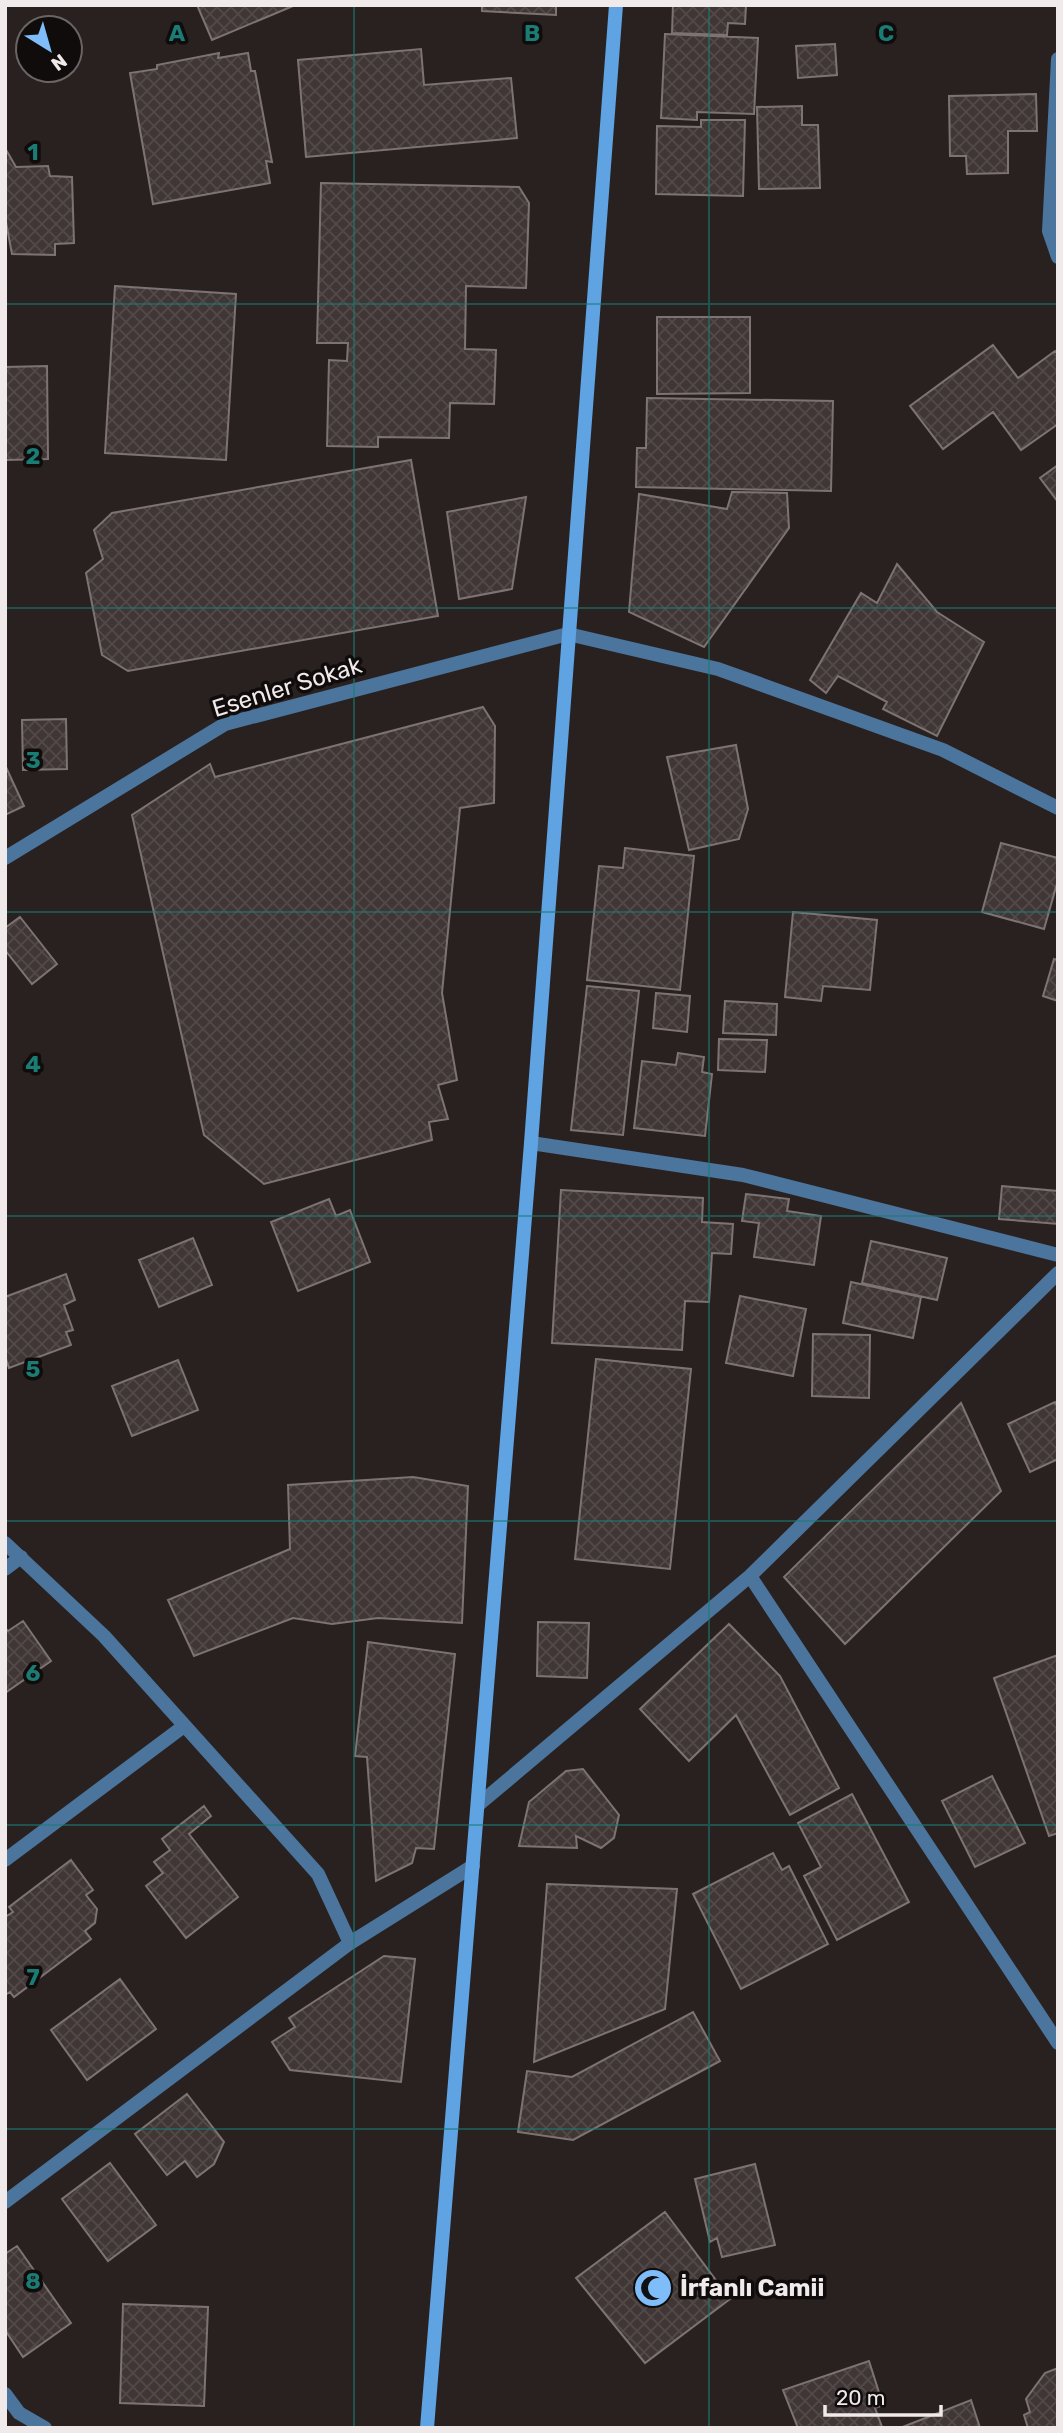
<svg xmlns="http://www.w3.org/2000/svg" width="1063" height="2433" font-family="Rubik,sans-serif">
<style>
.building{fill:url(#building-cross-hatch);stroke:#7d7372;stroke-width:2}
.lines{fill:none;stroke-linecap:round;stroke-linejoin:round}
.minor{stroke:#4b759c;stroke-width:14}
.secondary{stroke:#5fa3e2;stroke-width:14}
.grid{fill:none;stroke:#1a7c74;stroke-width:2;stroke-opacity:0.55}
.labels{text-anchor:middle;stroke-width:7;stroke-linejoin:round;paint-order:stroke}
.street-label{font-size:24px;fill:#f0eaea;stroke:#0f0c0b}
.poi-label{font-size:24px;font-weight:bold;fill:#f0eaea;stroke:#0f0c0b;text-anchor:start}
.grid-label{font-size:23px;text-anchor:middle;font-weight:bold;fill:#1a7c74;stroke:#0f0c0b;stroke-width:7;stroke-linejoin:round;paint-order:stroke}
</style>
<defs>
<pattern id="building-cross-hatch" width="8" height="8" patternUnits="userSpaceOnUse" patternTransform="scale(1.75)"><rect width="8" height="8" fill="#3f3635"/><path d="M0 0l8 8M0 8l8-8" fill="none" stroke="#524a49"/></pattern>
</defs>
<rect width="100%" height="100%" fill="#292120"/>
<path class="building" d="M197,5H293V6L212,40Z
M482,5H556V15L482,11Z
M673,5H746L745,24L728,23L727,35L672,33Z
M665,34L758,38L754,114L697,112V120L661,118Z
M835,44L837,75L798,78L796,46Z
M421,49L424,85L511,78L517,138L306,157L298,60Z
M219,53L218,58L248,53L251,71H255L272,162L266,161L270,183L153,204L130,73L157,69V65Z
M1036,94L1037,131H1008V173L967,174L966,156H950L949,96Z
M802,106V125H818L820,188L759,189L757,107Z
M701,120H745L743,196L656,194L657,126L701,127Z
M5,148L16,167L48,166L50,176L72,177L74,243L55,244V255L12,254L5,217Z
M321,183L519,187L529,203L526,288L466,286L465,349L496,350L494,404L450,403L449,438L378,437V447L327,446L329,360L347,361L348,343H317Z
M115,286L236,294L226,460L105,453Z
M657,317H750V393L657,394Z
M993,345L1018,378L1055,351L1058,354V424L1021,450L993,412L943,449L910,406Z
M47,366L48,459L5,460V367Z
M647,398L833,401L831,491L636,487L637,448H646Z
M411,460L438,616L128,671L102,655L86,573L103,559L94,530L112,513Z
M1058,465V502L1040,478Z
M732,492L787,493L789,528L704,647L629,612L639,494L727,509Z
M526,497L512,589L459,599L447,512Z
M897,564L937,612L984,642L937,736L883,709L887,702L838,676L826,693L810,680L861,593L877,603Z
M483,707L495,726L494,803L460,808L442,993L457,1080L438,1085L448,1119L429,1122L432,1140L264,1184L204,1135L132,815L210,764L215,777Z
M66,719L67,769L23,770L22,720Z
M736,745L748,809L739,839L689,850L667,757Z
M5,765L24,806L5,815Z
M1001,843L1058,858V880L1044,929L982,912Z
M625,848L694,856L680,990L587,980L599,866L623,868Z
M793,912L877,920L870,990L823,986L821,1001L785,997Z
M20,917L57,964L32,984L5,950V928Z
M1054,959L1058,960V1001L1043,996Z
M587,986L639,991L623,1135L571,1130Z
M656,993L690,996L687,1032L653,1028Z
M725,1001L777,1004L776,1035L723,1033Z
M719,1039L767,1040L765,1072L718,1070Z
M678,1053L704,1057L702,1072L712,1074L705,1136L634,1128L642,1061L676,1065Z
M1002,1186L1058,1191V1224L999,1219Z
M561,1190L703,1198L702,1222L733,1224L731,1254L712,1253L709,1302L685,1301L682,1350L552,1343Z
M746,1194L789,1199L787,1211L821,1216L814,1265L754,1257L759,1223L742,1221Z
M329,1199L336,1216L350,1210L370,1262L298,1291L271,1222Z
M193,1238L212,1285L159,1307L139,1260Z
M871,1241L947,1258L937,1300L862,1283Z
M66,1274L75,1300L64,1305L73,1330L66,1332L71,1345L9,1368L5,1356V1297Z
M851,1282L921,1297L913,1338L843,1323Z
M740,1296L806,1309L793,1376L726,1363Z
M813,1334L870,1335L869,1398L812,1396Z
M596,1359L691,1369L670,1569L575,1559Z
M178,1360L198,1410L132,1436L112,1386Z
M1055,1402L1058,1407V1459L1030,1472L1008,1424Z
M961,1403L1001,1491L845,1644L784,1577Z
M413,1477L468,1486L462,1623L378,1618L332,1624L293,1618L194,1656L168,1600L290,1549L288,1485Z
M23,1621L51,1661L5,1693V1628L8,1631Z
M538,1622L589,1623L587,1678L537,1676Z
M729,1624L780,1676L839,1788L790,1815L736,1715L689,1761L640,1709Z
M368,1642L455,1654L434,1849L416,1848L412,1863L376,1881L367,1757L355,1756Z
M1058,1655V1833L1049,1836L994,1678Z
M583,1769L619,1815L614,1838L601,1848L576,1836L577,1848L519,1846L529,1802L566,1771Z
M992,1776L1025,1843L975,1867L942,1801Z
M852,1794L909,1902L837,1940L804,1876L821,1867L798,1823Z
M204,1806L211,1816L189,1834L238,1897L186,1938L146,1886L163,1873L154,1862L170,1850L162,1839Z
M773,1853L782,1870L789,1866L828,1944L741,1989L693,1894Z
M71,1860L93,1890L86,1895L97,1909L95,1923L85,1931L91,1939L14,1997L10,1992L5,1995V1917L13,1912L9,1907Z
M547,1884L677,1889L665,2009L534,2062Z
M384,1956L415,1959L401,2082L290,2070L272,2042L295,2027L289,2018Z
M120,1979L156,2029L87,2080L51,2030Z
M693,2012L720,2061L573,2140L518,2132L527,2071L572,2077Z
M187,2094L224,2142L214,2164L197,2177L185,2161L167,2175L135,2134Z
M110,2163L156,2225L108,2261L62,2199Z
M755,2164L775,2245L722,2257L717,2238L710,2242L695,2179Z
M665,2212L730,2299L645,2363L576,2278Z
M17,2246L71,2323L23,2357L5,2330V2254Z
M123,2304L208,2307L204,2406L120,2403Z
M869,2361L883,2405L875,2408L882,2427L798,2428L783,2390Z
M1058,2368V2428H1028L1024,2415L1030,2412L1026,2399L1045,2373Z
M971,2400L980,2428H900Z"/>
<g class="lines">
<path class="minor" d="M1058,59L1049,231L1058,257
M5,858L225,724L568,634L718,669L943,750L1058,808
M531,1143L743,1175L1058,1255
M5,1543L104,1636L318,1874L350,1943
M5,1569L21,1557
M750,1576L1058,2043
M478,1805L750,1576L1058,1273
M5,1860L184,1726
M5,2202L350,1943L473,1866
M5,2394L19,2413L45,2428"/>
<path class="secondary" d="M427,2428L531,1143L616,5"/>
</g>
<path class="grid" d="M354,5V2428M709,5V2428M5,304H1058M5,608H1058M5,912H1058M5,1216H1058M5,1521H1058M5,1825H1058M5,2129H1058"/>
<defs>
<symbol id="mosque-disc" viewBox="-11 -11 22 22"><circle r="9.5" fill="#7ebdf9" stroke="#0f0c0b"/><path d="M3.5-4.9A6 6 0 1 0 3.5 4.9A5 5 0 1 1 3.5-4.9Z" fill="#111"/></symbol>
</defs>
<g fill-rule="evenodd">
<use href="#mosque-disc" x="631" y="2266" width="44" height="44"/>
</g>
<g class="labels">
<g class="street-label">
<text transform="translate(287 687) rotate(-17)" y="8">Esenler Sokak</text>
</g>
<g class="poi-label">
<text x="680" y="2296">İrfanlı Camii</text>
</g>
</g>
<g class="grid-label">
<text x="177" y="41">A</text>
<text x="532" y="41">B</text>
<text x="886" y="41">C</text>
<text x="33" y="160">1</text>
<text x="33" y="464">2</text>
<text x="33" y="768">3</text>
<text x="33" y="1072">4</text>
<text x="33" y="1377">5</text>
<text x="33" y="1681">6</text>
<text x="33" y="1985">7</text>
<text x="33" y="2289">8</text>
</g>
<rect width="1063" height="2433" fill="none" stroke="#f0eaea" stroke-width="14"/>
<g transform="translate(49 49) rotate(143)"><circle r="33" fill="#0f0c0b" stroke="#696564" stroke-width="2"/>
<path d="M0-5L12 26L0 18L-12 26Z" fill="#7ebdf9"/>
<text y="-10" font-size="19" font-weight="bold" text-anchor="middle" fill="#f0eaea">N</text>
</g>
<path d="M825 2405v10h116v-10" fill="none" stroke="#f0eaea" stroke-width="3.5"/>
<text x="836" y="2405" font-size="21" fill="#f0eaea" stroke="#0f0c0b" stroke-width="5" paint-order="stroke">20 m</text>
</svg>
